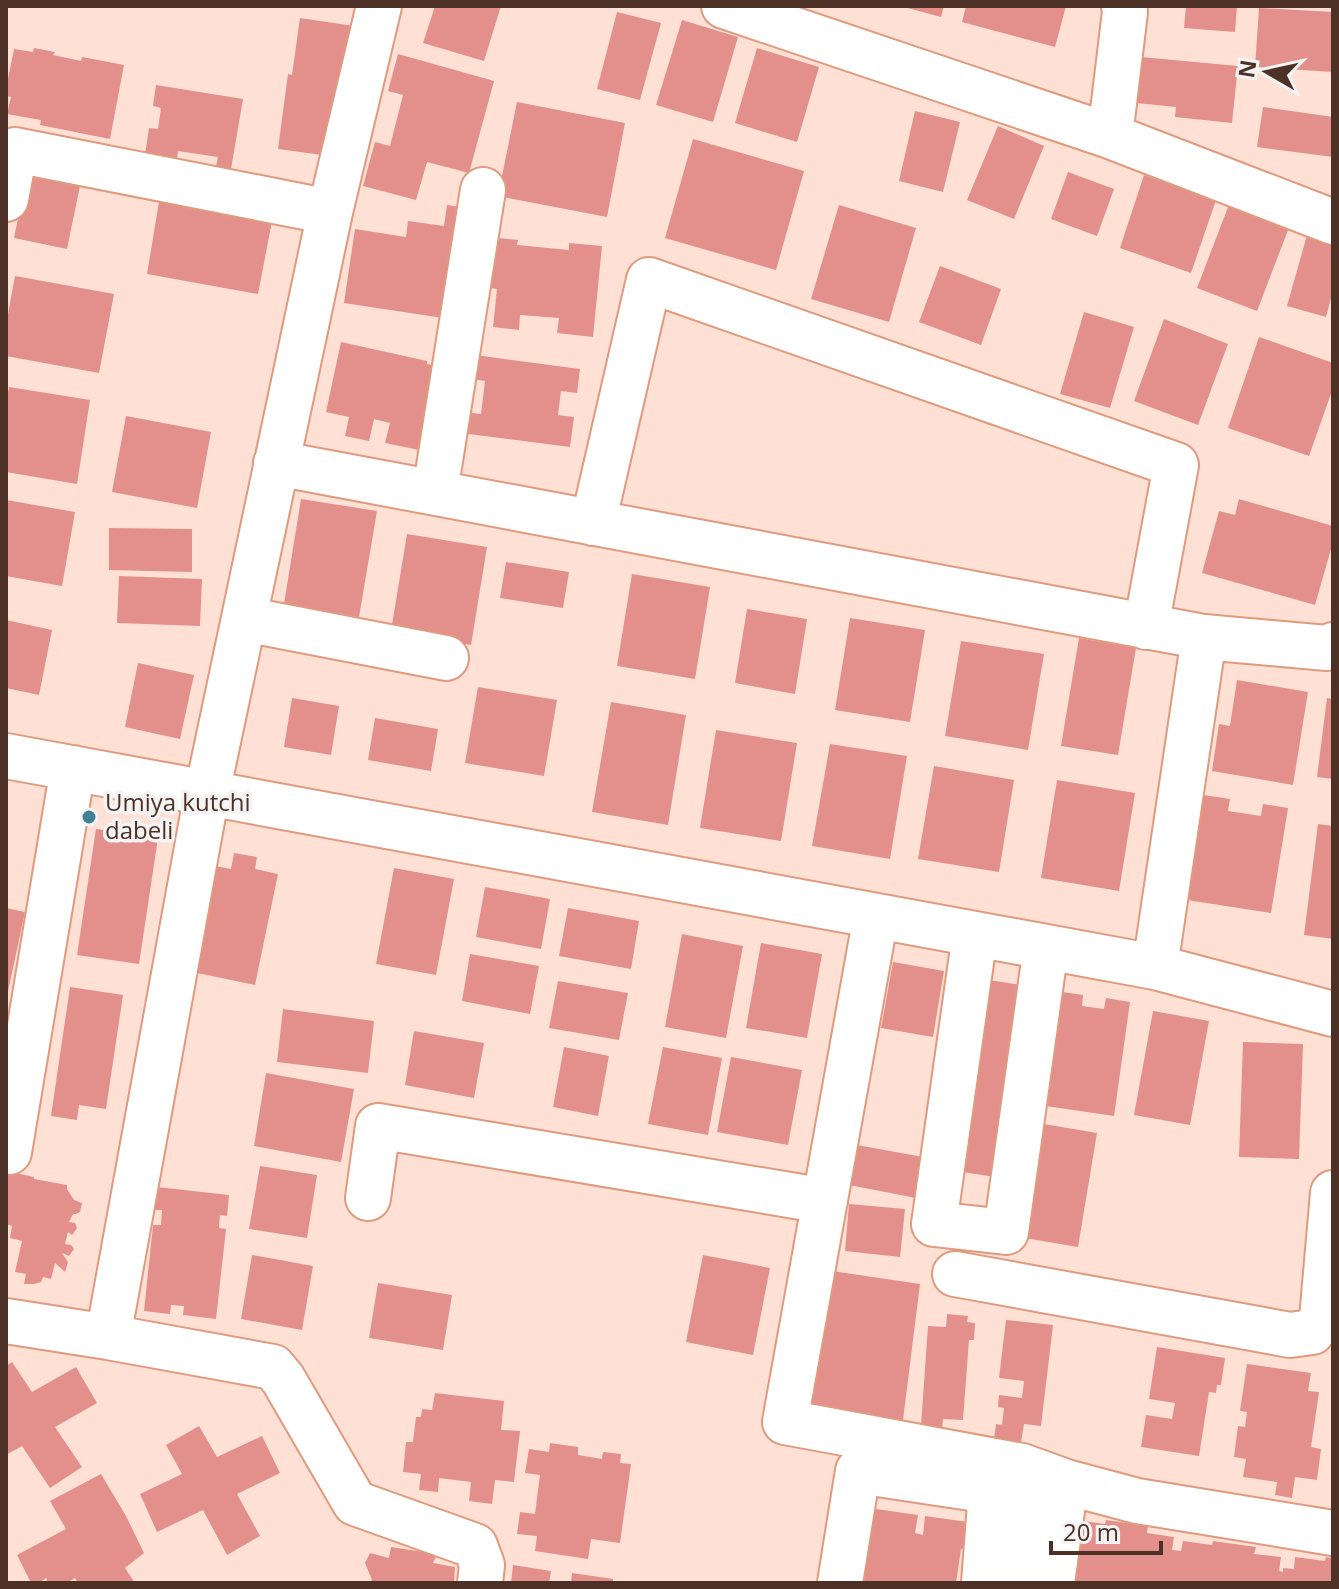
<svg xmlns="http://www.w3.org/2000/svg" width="1339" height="1589" font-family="'Open Sans',sans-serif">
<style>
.building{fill:#e3908c}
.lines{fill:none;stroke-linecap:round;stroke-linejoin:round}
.minor-casing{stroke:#e09a7d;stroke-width:48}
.minor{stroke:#fff;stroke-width:44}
.poi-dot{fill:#428096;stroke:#f4f4f4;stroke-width:3}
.labels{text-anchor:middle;stroke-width:7;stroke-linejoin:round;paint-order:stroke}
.poi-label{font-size:24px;fill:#4e3126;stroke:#f4f4f4;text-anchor:start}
</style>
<rect width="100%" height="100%" fill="#fee0d4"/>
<path class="building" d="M435,6H501L484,61L423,43Z
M900,6H944L941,17Z
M966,6H1066L1055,47L962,22Z
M1186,6H1237L1235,32L1184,28Z
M1259,8L1333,12V72L1255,67Z
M617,12L661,23L640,100L597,89Z
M300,18L354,26L337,157L278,149L288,74L292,75Z
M682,20L738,37L713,122L656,105Z
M34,48L55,52L53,55L81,61L82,57L124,65L110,139L40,125L41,120L7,114L11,97L6,96V89L14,49L33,52Z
M757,48L819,67L797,142L735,123Z
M398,54L494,81L469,173L427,162L416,200L363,186L375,142L390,146L403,95L388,91Z
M1141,57L1238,66L1232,123L1175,117L1176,107L1136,103Z
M156,85L243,99L231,169L216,166L218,157L178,151L177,160L145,155L149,128L158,129L161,108L153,106Z
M517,102L625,123L607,217L498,196Z
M1263,107L1333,117V157L1257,147Z
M915,111L960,122L943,192L899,181Z
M998,126L1044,146L1014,219L967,200Z
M693,139L804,171L776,270L665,238Z
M29,165L82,176L67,249L14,238Z
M1068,172L1114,189L1097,236L1051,219Z
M1144,175L1216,200L1191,273L1120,248Z
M160,196L273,216L258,294L147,274Z
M1230,202L1290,225L1257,311L1197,288Z
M447,205L473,209L456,320L344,303L355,229L406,237L408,221L444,226Z
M839,205L916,228L889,322L811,299Z
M1309,228L1333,235V291L1326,317L1287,306Z
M489,237L518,240L517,245L569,250V243L602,246L593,337L557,333L559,318L520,315L519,330L493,327L497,289L484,287Z
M940,266L1001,289L981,345L919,322Z
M15,276L114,294L99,373L6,356V325Z
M1084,312L1134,327L1110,408L1060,394Z
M1164,319L1228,344L1198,425L1134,401Z
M1259,337L1333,363V388L1309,456L1228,428Z
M341,342L427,361V364L447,368L429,452L385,443L390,423L374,419L369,441L345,436L349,417L326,412Z
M475,355L580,369L577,393L561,391L558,415L574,417L570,447L461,433L463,412L481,414L485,381L473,379Z
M9,387L90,400L77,484L6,472V405Z
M126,416L211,432L197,508L112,492Z
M301,499L377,511L359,617L284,604Z
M1239,499L1333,526V542L1315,605L1202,573L1219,511L1235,515Z
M6,500L75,512L62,586L6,576Z
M109,528L192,529V572L109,570Z
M407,534L487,547L471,645L391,631Z
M506,562L569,572L563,608L500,598Z
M632,574L710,587L695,679L617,666Z
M119,576L202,579L200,626L117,623Z
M747,609L807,619L795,694L735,683Z
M850,618L925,630L910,722L835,710Z
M6,620L52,630L39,695L6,688Z
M1079,638L1136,648L1118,755L1061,746Z
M961,641L1044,654L1028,750L945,736Z
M138,663L194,675L180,739L125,727Z
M1237,680L1308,692L1293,785L1212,771L1219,724L1230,726Z
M478,687L557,700L544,776L465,763Z
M292,698L339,706L331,755L284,747Z
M1327,698L1333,699V779L1317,777Z
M611,702L686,715L668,825L592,812Z
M375,718L438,729L431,771L368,760Z
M716,730L797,743L781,841L700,828Z
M830,744L907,756L890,859L812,846Z
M934,766L1014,780L999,872L918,859Z
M1057,780L1135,793L1119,891L1041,878Z
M1204,795L1230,799L1228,811L1261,816L1263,804L1288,808L1271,913L1187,900Z
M1318,824L1333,826V939L1304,935Z
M96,829L158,838L139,964L77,955Z
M234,853L257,857L255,869L278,874L255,985L188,971L210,865L231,869Z
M394,868L454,879L436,975L376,964Z
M485,887L550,899L541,949L476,937Z
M6,908L25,912L7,996H6Z
M568,908L639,921L631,969L559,956Z
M682,934L743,946L726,1038L665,1027Z
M761,943L822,954L807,1038L746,1028Z
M470,954L539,966L530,1014L462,1001Z
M893,962L944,971L933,1037L881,1028Z
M982,979L1035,987L1008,1179L956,1171Z
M558,981L628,993L619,1040L549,1028Z
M70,987L123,995L106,1109L79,1105L77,1120L51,1116Z
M1055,991L1083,995L1082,1006L1104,1009L1106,998L1130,1002L1114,1116L1039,1105Z
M283,1009L374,1021L368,1073L277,1062Z
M1153,1011L1209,1021L1190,1125L1134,1115Z
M414,1031L484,1043L474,1098L405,1085Z
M1243,1042L1303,1044L1299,1159L1239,1157Z
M564,1047L609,1056L598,1116L553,1107Z
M663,1047L722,1058L708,1135L648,1124Z
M731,1057L802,1070L788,1145L717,1132Z
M266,1073L354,1089L341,1162L254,1146Z
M1038,1123L1097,1133L1078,1247L1019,1237Z
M857,1145L923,1157L916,1198L849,1185Z
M260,1166L317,1175L307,1238L249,1229Z
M6,1171L34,1177V1179L67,1185V1189L74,1200L82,1203L80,1212L76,1214H73L69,1222L75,1223L77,1228L72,1235L68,1232L65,1244L71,1245L74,1249L69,1256L62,1253L68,1262L65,1272L55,1263L51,1279L43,1277L41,1282L34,1284H24L26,1274L15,1272L22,1241L10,1238L12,1226L6,1224Z
M157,1187L229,1195L227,1216L220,1215L219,1228L226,1229L216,1319L183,1315L184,1306L171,1305L170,1314L144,1311L153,1225H161L162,1210H155Z
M849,1204L905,1209L900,1257L845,1251Z
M252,1255L313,1266L302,1330L241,1319Z
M703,1255L770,1268L753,1355L686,1342Z
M832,1271L920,1284L901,1436L808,1420Z
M378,1283L452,1295L443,1350L369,1338Z
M947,1314L968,1316L967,1322L975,1323L974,1340H969L963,1420L943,1419L942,1428L921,1426L928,1326L946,1327Z
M1006,1320L1053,1325L1041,1426L1024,1424L1021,1442L994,1439L996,1424L1002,1425L1004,1408L998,1407L999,1395L1022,1398L1024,1381L999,1378Z
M1157,1347L1225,1358L1221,1385H1217L1216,1393L1209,1392L1199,1456L1141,1447L1146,1415L1172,1419L1175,1403L1149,1399Z
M12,1362L32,1392L76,1367L97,1403L55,1427L82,1467L50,1488L22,1446L6,1455V1366Z
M1247,1364L1311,1373L1308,1391L1319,1392L1311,1447L1321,1449L1317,1480L1295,1477L1292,1498L1275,1495L1277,1482L1243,1477L1246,1459L1234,1457L1238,1426L1245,1427L1247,1412L1240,1411Z
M435,1393L504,1401L501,1430L520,1431L514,1482L495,1480L492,1504L469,1501L471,1482L439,1478L438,1492L419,1490L421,1474L403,1472L406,1442H413L416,1417H421L422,1409L432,1410Z
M199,1426L217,1457L262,1436L280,1473L237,1494L260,1536L227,1555L203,1510L157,1532L140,1494L182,1474L166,1445Z
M550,1443L578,1447V1455L602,1459L603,1452L621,1454L620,1463L631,1464L620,1543L591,1539L588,1559L535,1551L537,1536L517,1534L520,1512L535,1514L540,1475L525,1473L529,1449L549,1452Z
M101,1474L126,1516L144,1553L125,1568L135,1583H78L75,1578L67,1583H48L46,1578L39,1583H31L17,1555L66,1529L50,1501Z
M862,1507L918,1515L915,1533L923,1535L925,1516L975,1523L971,1550L961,1549L956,1583H861Z
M1075,1520L1105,1524L1106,1520L1148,1526L1147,1533L1174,1537L1172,1550L1181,1551L1183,1541L1212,1545L1213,1541L1256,1547L1254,1554L1281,1557L1279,1571L1283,1572V1568L1294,1569L1295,1557L1325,1561L1326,1557L1333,1558V1583H1056Z
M391,1547L437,1554L433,1563L455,1567L454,1583H368L372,1580L365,1563L370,1553L389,1558Z
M513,1565L551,1571L549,1583H511Z
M572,1573L613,1579V1583H571Z"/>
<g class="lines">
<defs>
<path id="minor" d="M724,6L1110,136L1333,222
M1110,136L1125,12L1124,6
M6,199L15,150L330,212
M276,463L1204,637L1327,648L1333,645
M435,492L483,190
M593,523L649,280L1176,465L1146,627
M244,619L446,658
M6,756L1155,967L1333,1014
M876,916L785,1422L1022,1466L1066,1482L1137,1501L1333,1533
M975,934L934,1224L1006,1232L1046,947
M1155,967L1204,637
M9,1152L73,768
M368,1198L378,1126L825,1201
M955,1274L1290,1335L1312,1332L1322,1319L1333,1193
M6,1321L108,1337L273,1367L283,1379L355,1503L475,1546L482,1565L480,1583
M108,1337L207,793L330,212L379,6
M840,1583L858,1471L991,1491L984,1583
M1017,1583L1022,1466
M1052,1583L1066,1482"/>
</defs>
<use href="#minor" class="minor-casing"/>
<use href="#minor" class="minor"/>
</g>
<circle class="poi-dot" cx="89" cy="817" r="8"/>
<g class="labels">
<g class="poi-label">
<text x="105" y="811">Umiya kutchi<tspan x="105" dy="28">dabeli</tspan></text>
</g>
</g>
<rect width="1339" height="1589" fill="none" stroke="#4e3126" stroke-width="16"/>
<g transform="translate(1267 72) rotate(279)" stroke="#f4f4f4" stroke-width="6" paint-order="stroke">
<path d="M0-6L14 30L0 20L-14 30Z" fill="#4e3126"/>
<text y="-12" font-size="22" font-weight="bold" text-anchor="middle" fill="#4e3126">N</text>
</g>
<path d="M1051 1541v12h110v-12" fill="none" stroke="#4e3126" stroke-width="4"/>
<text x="1063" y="1541" font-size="24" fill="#4e3126" stroke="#f4f4f4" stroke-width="6" paint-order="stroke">20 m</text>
</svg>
